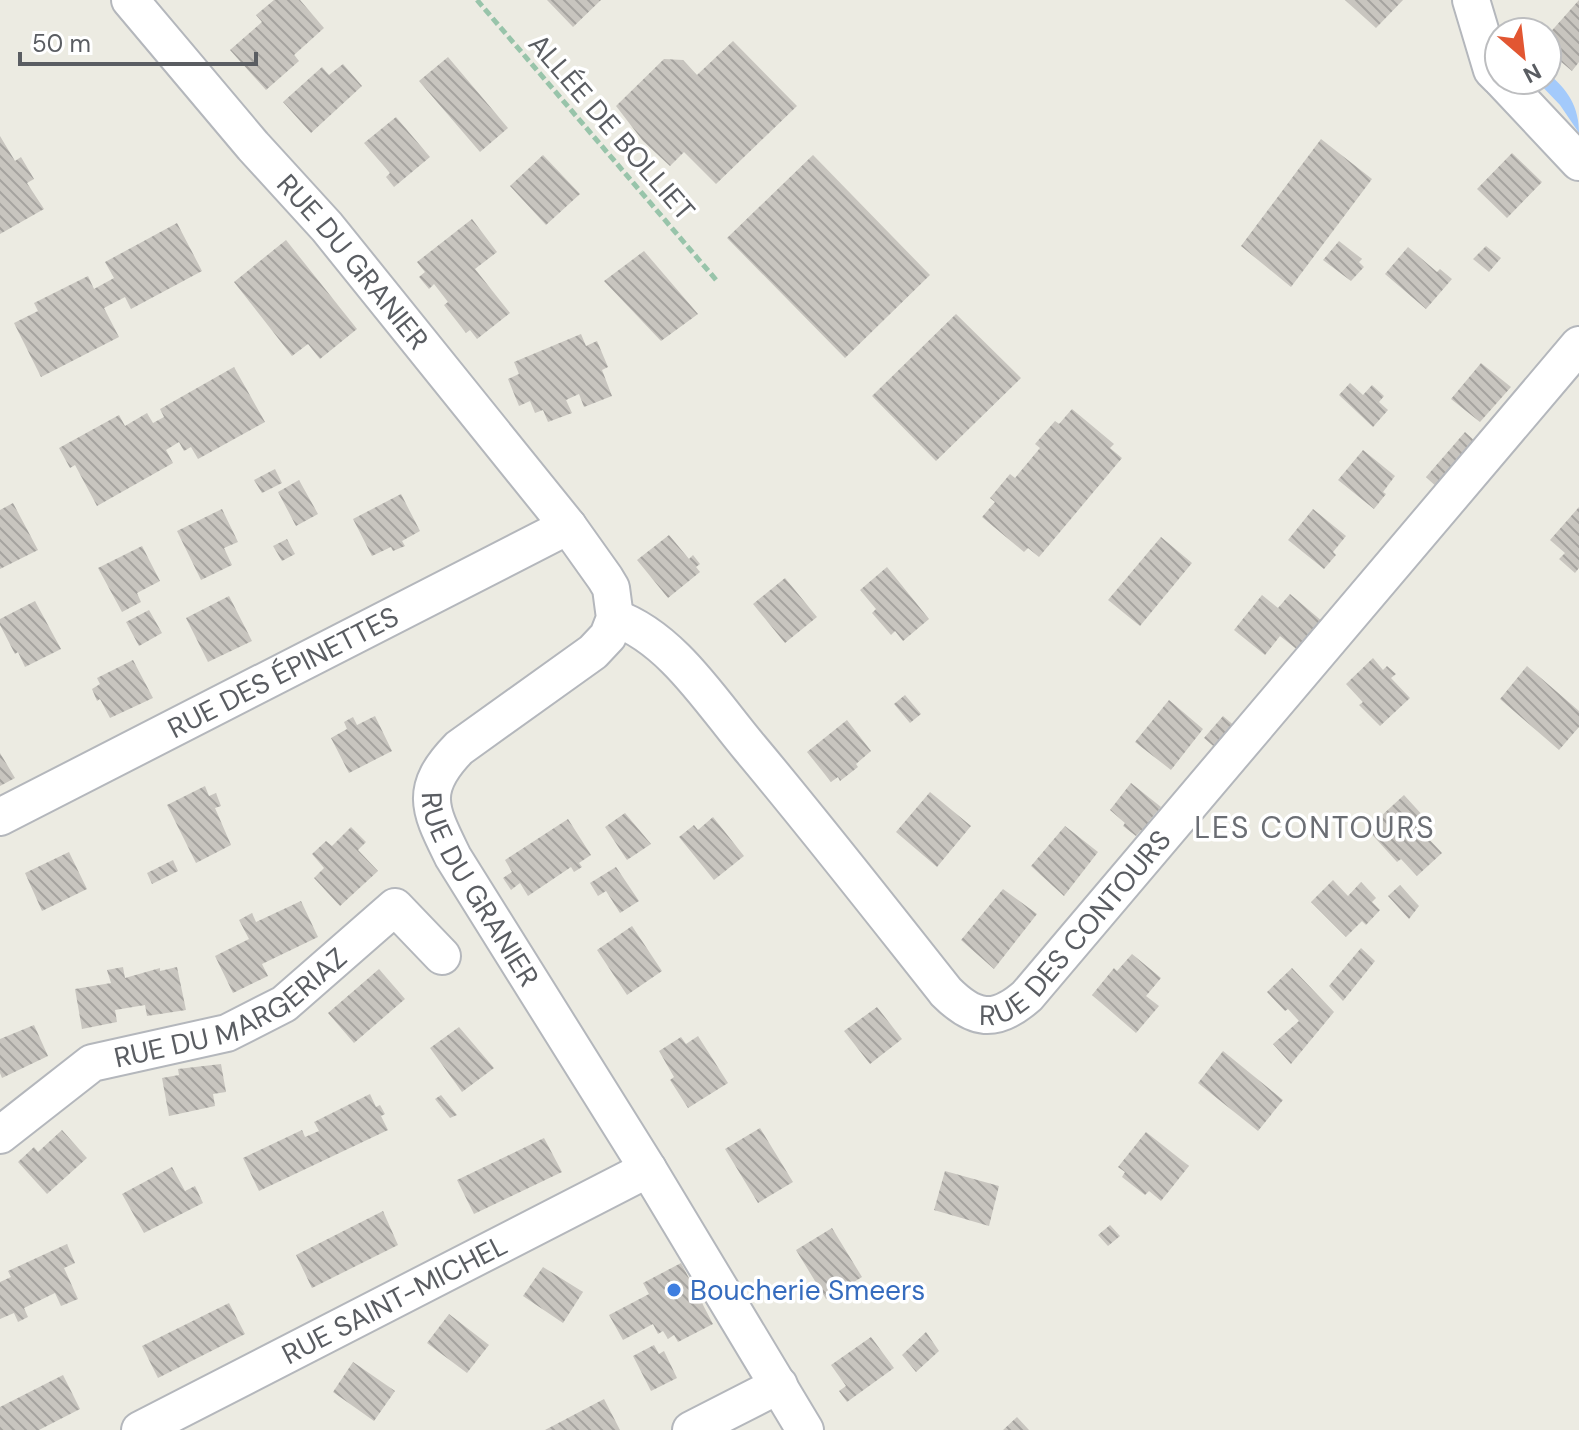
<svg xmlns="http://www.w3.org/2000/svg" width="1579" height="1430" font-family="'DM Sans',sans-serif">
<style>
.water{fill:#a3cafb}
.building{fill:url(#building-back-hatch)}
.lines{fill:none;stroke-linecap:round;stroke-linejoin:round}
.minor-casing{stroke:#b4b7bc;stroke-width:40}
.path{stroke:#98c4aa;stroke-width:5;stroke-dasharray:8 4;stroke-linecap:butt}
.minor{stroke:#fff;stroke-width:36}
.shop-dot{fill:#3f7fe0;stroke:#fff;stroke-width:3}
.labels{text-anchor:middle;stroke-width:7;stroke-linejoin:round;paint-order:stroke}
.street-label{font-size:28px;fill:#5a5d62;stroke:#fff}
.shop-label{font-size:28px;fill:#366cbe;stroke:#fff;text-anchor:start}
.neighbourhood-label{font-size:30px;letter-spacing:2px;fill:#6b6e74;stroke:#fff}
</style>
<defs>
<pattern id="building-back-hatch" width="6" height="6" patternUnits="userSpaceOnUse" patternTransform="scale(2)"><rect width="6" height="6" fill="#c8c5bf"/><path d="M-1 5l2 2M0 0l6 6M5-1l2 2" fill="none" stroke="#a5a39f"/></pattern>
</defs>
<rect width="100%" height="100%" fill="#ecebe2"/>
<path class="water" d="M1547,73C1568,89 1579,107 1579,133L1560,105L1536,80H1547Z"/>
<path class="building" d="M274,0H300L324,28L294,55L299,61L266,90L230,50L262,22L256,15Z
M547,0H601L573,27Z
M1345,0H1403L1376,28Z
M1579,0V62L1572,71L1547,50V36Z
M733,41L797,106L716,184L684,152L670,166L643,141L616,106L664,59L683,60L697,75Z
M448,57L508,128L480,152L419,81Z
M343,64L362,86L311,133L283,102L322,67L329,75Z
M396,117L430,157L394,187L386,177L390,173L364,143Z
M0,136L15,161L21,157L34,179L27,183L44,209L0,234Z
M1321,139L1372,179L1291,287L1241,246Z
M1512,153L1542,182L1507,218L1477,189Z
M543,155L580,194L546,225L510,186Z
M813,155L930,275L845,358L727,238Z
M472,219L497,252L475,269L510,313L477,339L470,330L466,333L444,305L448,302L434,284L429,289L419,277L425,272L417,262Z
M177,223L202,271L131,309L125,297L104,308L119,337L41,377L14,323L38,311L34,303L88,276L94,289L114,278L105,262Z
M286,240L357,329L320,359L308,344L292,356L234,282Z
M1339,241L1362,259L1359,262L1364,267L1351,281L1323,260Z
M1486,246L1501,258L1489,272L1473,259Z
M1408,247L1437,272L1440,269L1452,279L1426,309L1385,274Z
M644,251L698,314L661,341L604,281Z
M956,314L1021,378L936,461L872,396Z
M581,334L586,346L597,341L608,367L602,370L612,396L584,407L579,394L566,400L572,413L548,422L543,410L535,413L530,401L519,406L508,379L519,374L514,362Z
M1481,363L1511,387L1480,422L1451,399Z
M234,367L265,422L198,459L191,447L184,451L179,442L166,450L173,463L97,506L75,465L70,468L59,448L119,415L125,426L147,413L153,423L164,417L160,409Z
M1350,383L1363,395L1372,385L1384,396L1379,402L1388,410L1373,427L1339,395Z
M1072,409L1114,444L1110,448L1122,458L1039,557L1028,548L1024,552L982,517L995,502L990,498L1010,474L1015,478L1040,448L1035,444L1055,421L1059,424Z
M1465,432L1477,443L1438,488L1426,477Z
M1363,450L1395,476L1383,492L1386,494L1374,509L1338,480Z
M275,469L282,483L262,493L254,480Z
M299,480L318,514L296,526L278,492Z
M401,494L420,531L402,541L405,546L393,551L391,547L372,556L353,519Z
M13,503L38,550L0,569V510Z
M1579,507V568L1575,573L1559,559L1565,553L1550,540Z
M222,509L238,542L224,548L232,565L201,580L177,531Z
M1313,509L1346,536L1333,552L1336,555L1324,569L1288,540Z
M669,535L689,559L693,555L700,564L696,567L700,572L668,598L637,560Z
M1161,537L1192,563L1140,626L1108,600Z
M287,539L295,554L282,561L273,546Z
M142,546L160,581L137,593L141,602L122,612L98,568Z
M887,567L929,619L903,641L895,631L891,635L872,613L876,609L860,590Z
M785,578L817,617L785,643L753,604Z
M1290,594L1323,622L1299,651L1280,636L1265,655L1234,630L1262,595L1278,608Z
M229,596L252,641L208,662L186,618Z
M35,601L61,649L25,667L18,652L15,654L0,625V619Z
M149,610L162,633L139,646L126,622Z
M1373,658L1383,670L1387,666L1396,674L1391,678L1410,698L1380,726L1359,705L1363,702L1346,684Z
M133,660L153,698L110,718L100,699L97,701L92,689L100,684L97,678Z
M1527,666L1579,711V727L1559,750L1500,699Z
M905,695L921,714L910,723L894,704Z
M1169,700L1203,729L1171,770L1135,742Z
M375,716L392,751L349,773L331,738L347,729L344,722L353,717L357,725Z
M1223,716L1237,728L1218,750L1204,738Z
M847,720L871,751L856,764L858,767L840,781L838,777L831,782L807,752Z
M0,753L15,778L0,786Z
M1131,783L1161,807L1149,821L1155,825L1147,834L1141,830L1136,836L1123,826L1125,823L1110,810Z
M205,786L209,796L216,793L221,806L215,808L231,845L196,863L167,805Z
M930,792L971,826L937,867L896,832Z
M1404,795L1425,818L1420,823L1430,833L1426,836L1442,853L1417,876L1401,859L1397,862L1367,829Z
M625,813L651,844L627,860L605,827Z
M713,817L744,856L714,880L679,837L694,825L698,830Z
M568,819L591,855L579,863L582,867L574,872L571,867L528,896L520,883L511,890L503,878L512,872L505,860Z
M1065,826L1098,852L1064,896L1031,866Z
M351,827L366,842L358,850L378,871L340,906L314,878L324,868L312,854L326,841L332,846Z
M69,852L87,889L42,911L25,873Z
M173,860L178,871L152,884L147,873Z
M616,867L639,901L620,913L606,891L598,896L590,883Z
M1333,880L1348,896L1361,882L1376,898L1372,902L1380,910L1366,925L1362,921L1346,937L1311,902Z
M1400,885L1419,906L1409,919L1388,896Z
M1003,889L1037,914L994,969L961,940Z
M301,901L318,937L262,964L268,976L233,993L215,956L249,939L239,920L252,913L256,922Z
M632,926L662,971L627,995L597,950Z
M1361,948L1375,961L1343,1001L1329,986Z
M1132,954L1161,978L1146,996L1159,1006L1136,1033L1092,995L1114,968L1117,971Z
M123,967L125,978L160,968V971L177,967L186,1010L147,1016L145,1005L115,1010L117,1022L82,1029L75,989L111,983L107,970Z
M1292,968L1334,1012L1291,1064L1273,1044L1299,1021L1288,1009L1285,1011L1267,992Z
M379,969L405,999L354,1043L328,1013Z
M877,1007L902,1039L870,1064L844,1031Z
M34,1025L48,1056L2,1078L0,1073V1039Z
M459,1027L494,1068L462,1092L430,1048Z
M698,1036L728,1083L688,1108L670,1080L674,1077L659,1051L681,1037L686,1044Z
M1223,1051L1283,1100L1258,1131L1198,1083Z
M221,1064L226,1092L213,1094L215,1106L169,1116L162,1078L179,1075L178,1069Z
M370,1094L376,1107L380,1105L385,1114L381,1116L388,1130L259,1191L243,1158L302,1130L305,1137L319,1131L314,1122Z
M441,1095L457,1115L450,1118L435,1099Z
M760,1128L793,1182L758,1203L725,1149Z
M62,1130L87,1158L47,1194L18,1162L34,1147L38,1152Z
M1146,1132L1189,1166L1161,1201L1149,1191L1145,1195L1122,1177L1125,1172L1118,1167Z
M544,1138L562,1172L474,1214L457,1180Z
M172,1167L185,1191L195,1186L203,1203L144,1233L122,1194Z
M945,1171L999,1186L989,1226L934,1210Z
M383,1211L398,1245L312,1288L296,1255Z
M1110,1225L1120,1236L1108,1246L1098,1235Z
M832,1228L862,1277L826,1299L796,1250Z
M67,1244L75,1263L64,1268L78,1299L61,1306L55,1293L24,1308L28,1317L18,1322L14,1313L0,1319V1282L11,1277L8,1271Z
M681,1263L713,1324L678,1342L674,1335L668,1339L663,1331L658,1334L653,1324L623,1340L609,1315L649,1294L643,1283Z
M543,1267L583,1292L563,1323L523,1296Z
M229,1303L245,1334L158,1378L142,1346Z
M449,1314L489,1345L467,1373L427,1343Z
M926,1332L939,1351L916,1372L902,1355Z
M871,1337L894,1368L847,1402L839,1391L846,1386L831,1365Z
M654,1345L659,1354L664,1351L677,1378L651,1391L633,1356Z
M353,1362L395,1391L374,1421L333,1392Z
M63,1375L80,1409L39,1430H0V1407Z
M604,1399L620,1430H545Z
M1017,1417L1029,1430H1003Z"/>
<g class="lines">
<defs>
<g id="minor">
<path id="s1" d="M130,0L253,146L327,227L568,526L605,578L611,588L615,618L608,636L593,652L459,748C418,790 430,810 453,857L648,1169L805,1430"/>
<path d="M1471,0L1492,70L1499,77"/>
<path d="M1502,80L1579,162"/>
<path id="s2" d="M615,618C672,638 712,703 750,748C817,828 881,910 946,992C974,1020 995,1024 1027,996L1579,345"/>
<path id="s3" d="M0,817L568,526"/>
<path id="s4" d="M0,1135L92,1063L227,1033L284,1004L395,907L442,956"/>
<path id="s5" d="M140,1430L648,1169"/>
<path d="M691,1430L779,1385"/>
</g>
</defs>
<use href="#minor" class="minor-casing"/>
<path class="path" d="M477,0L717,281"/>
<use href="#minor" class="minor"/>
</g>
<circle class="shop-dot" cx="674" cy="1290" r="8"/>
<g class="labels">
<g class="street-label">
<text transform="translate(612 127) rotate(49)" y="10">ALLÉE DE BOLLIET</text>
<text dy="10" stroke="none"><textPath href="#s1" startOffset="344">RUE DU GRANIER</textPath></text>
<text dy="10" stroke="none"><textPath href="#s3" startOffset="318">RUE DES ÉPINETTES</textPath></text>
<text dy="10" stroke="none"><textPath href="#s1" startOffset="1158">RUE DU GRANIER</textPath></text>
<text dy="10" stroke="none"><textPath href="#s2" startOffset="676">RUE DES CONTOURS</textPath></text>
<text dy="10" stroke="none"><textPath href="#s4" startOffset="268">RUE DU MARGERIAZ</textPath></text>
<text dy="10" stroke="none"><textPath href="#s5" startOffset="286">RUE SAINT-MICHEL</textPath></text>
</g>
<g class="shop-label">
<text x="690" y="1300">Boucherie Smeers</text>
</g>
<g class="neighbourhood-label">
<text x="1315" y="838">LES CONTOURS</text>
</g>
</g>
<g transform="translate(1523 56) rotate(152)"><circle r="38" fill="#ffffff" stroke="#bdbec0" stroke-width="2"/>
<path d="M0-6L14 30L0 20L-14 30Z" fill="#e25632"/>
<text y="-12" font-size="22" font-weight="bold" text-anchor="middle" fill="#5a5d62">N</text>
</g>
<path d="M20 52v12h236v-12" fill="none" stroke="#5a5d62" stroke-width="4"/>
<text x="32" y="52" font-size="24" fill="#5a5d62" stroke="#ffffff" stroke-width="6" paint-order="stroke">50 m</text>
</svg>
